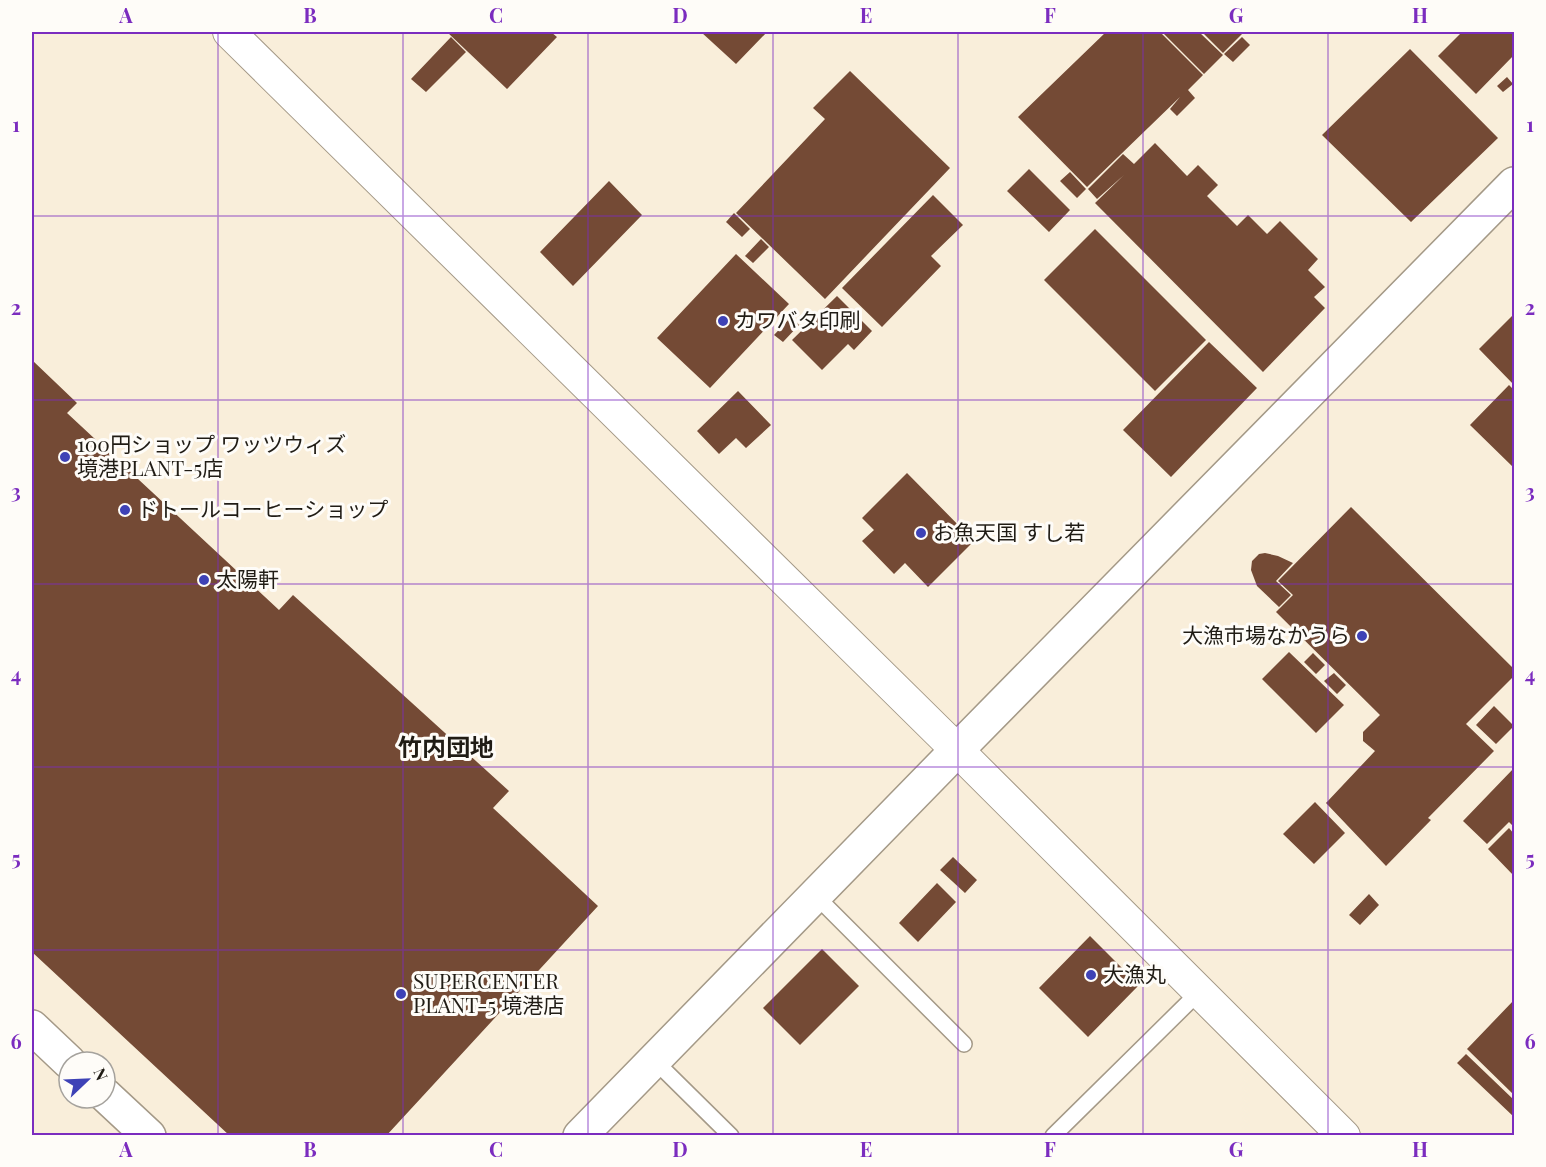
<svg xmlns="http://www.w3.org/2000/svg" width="1546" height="1167" font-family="'Playfair Display','Noto Sans JP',serif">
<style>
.building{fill:#744a35}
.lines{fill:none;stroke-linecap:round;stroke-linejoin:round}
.service-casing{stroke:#a49987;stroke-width:18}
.minor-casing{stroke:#a49987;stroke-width:34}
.tertiary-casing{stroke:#a49987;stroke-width:36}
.service{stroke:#fff;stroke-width:15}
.minor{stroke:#fff;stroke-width:32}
.tertiary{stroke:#fff;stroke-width:33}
.grid{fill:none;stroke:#7b2cbf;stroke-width:1.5;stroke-opacity:0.55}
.poi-dot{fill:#3e42b6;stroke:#fefcf8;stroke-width:2}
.labels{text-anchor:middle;stroke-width:6;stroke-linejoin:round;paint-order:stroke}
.poi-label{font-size:21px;fill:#201c15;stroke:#fefcf8;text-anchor:start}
.quarter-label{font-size:24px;font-weight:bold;fill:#201c15;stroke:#fefcf8}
.neatline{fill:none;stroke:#7b2cbf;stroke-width:2}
.grid-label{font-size:20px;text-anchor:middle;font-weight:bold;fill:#7b2cbf}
</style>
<rect width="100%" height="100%" fill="#f9eeda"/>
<path class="building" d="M447,32H551L557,37L507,89Z
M701,32H767L736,64Z
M1106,32H1160L1203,75L1188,90L1195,98L1177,116L1170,109L1180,97L1087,187L1018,117Z
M1162,32H1199L1223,55L1204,74Z
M1202,32H1244L1223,53Z
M1462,32H1514V55L1476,94L1438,56Z
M451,37L466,52L426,92L411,79Z
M1242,37L1250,45L1233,62L1224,54Z
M1410,49L1498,138L1411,222L1322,135Z
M850,71L950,168L825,299L736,213L825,119L813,108Z
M1507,77L1513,84L1503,92L1497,86Z
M1155,143L1187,176L1198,165L1218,185L1207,196L1237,226L1248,215L1267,234L1280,221L1318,259L1308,270L1325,287L1314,297L1325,308L1263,372L1095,203L1124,175L1097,199L1088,189L1123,154L1134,164Z
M1029,169L1070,210L1049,232L1007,191Z
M1070,172L1086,189L1077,198L1060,181Z
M609,181L642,215L573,286L540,252Z
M933,195L963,225L931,256L941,266L882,327L842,288Z
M734,213L750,229L742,237L726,222Z
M1095,229L1206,340L1155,391L1044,280Z
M761,239L769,247L753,263L745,256Z
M736,254L789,304L710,388L657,338Z
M837,296L872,331L854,350L848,344L822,370L792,340Z
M1514,314V385L1479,349Z
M791,317L799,325L783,342L774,335Z
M1209,342L1257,388L1171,477L1123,430Z
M32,360L77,403L67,413L279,610L293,595L509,791L493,808L598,906L386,1136H230L32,952Z
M1509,385L1514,390V468L1470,425Z
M738,391L771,425L746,448L736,438L719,454L697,431Z
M907,473L974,541L928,587L905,563L894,574L862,541L874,530L862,518Z
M1351,507L1514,669V676L1466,724L1494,751L1428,818L1431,820L1386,866L1326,803L1375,751L1363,741V732L1380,715L1276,612L1293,595L1278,581Z
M1265,553L1278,556L1293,563L1276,581L1291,595L1279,607L1257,586L1251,570L1252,561L1259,554Z
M1289,652L1344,705L1316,733L1262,679Z
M1313,653L1325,665L1316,674L1304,662Z
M1334,673L1346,685L1337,694L1324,681Z
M1494,706L1514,726L1496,744L1476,725Z
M1514,768V827L1509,822L1487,844L1463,821Z
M1315,802L1345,833L1314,864L1283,834Z
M1509,828L1514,834V876L1488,849Z
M953,857L977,880L965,893L940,870Z
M937,883L956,902L918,942L899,923Z
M1369,894L1379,905L1360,925L1349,915Z
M1090,936L1139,985L1088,1037L1039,988Z
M822,949L859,986L800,1045L763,1008Z
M1514,1000V1095L1467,1049Z
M1466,1054L1514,1100V1117L1457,1063Z"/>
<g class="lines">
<defs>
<path id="service" d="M815,895L964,1044
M654,1060L731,1136
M1053,1136L1199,992"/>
<path id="minor" d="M229,32L957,750L1344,1136"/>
<path id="tertiary" d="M32,1027L69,1062
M105,1095L149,1136
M580,1136L957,750L1514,184"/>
</defs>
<use href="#service" class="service-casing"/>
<use href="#minor" class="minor-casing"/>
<use href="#tertiary" class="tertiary-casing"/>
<use href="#service" class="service"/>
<use href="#minor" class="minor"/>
<use href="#tertiary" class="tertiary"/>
</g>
<path class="grid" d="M218,32V1136M403,32V1136M588,32V1136M773,32V1136M958,32V1136M1143,32V1136M1328,32V1136M32,216H1514M32,400H1514M32,584H1514M32,767H1514M32,950H1514"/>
<g class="poi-dot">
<circle cx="723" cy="321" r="6"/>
<circle cx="65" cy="457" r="6"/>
<circle cx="125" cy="510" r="6"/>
<circle cx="921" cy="533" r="6"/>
<circle cx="204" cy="580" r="6"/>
<circle cx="1362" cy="636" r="6"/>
<circle cx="1091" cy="975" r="6"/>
<circle cx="401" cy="994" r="6"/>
</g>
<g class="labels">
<g class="poi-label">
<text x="735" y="328">カワバタ印刷</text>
<text x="77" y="452">100円ショップ ワッツウィズ<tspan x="77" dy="24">境港PLANT-5店</tspan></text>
<text x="137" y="517">ドトールコーヒーショップ</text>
<text x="933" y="540">お魚天国 すし若</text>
<text x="216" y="587">太陽軒</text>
<text x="1350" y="643" text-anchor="end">大漁市場なかうら</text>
<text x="1103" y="982">大漁丸</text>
<text x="413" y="989">SUPERCENTER<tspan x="413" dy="24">PLANT-5 境港店</tspan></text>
</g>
<g class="quarter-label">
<text x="446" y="756">竹内団地</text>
</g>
</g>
<rect width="1546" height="1167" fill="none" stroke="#fefcf8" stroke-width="66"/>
<g transform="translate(87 1080) rotate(67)"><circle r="28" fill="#fefcf8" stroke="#a5a29d" stroke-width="1.5"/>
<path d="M0-4.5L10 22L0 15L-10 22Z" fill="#3e42b6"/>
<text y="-9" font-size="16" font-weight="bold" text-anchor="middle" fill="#201c15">N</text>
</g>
<rect x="33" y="33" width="1480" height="1101" class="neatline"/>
<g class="grid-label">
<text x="126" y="23">A</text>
<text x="310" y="23">B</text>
<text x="496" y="23">C</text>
<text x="680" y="23">D</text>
<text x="866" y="23">E</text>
<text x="1050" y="23">F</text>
<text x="1236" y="23">G</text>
<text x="1420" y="23">H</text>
<text x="16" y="132">1</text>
<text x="1530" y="132">1</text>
<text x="16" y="315">2</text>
<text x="1530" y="315">2</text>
<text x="16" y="499">3</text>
<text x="1530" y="499">3</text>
<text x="16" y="682">4</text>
<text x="1530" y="682">4</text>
<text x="16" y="866">5</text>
<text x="1530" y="866">5</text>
<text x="16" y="1049">6</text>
<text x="1530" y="1049">6</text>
<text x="126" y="1157">A</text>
<text x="310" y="1157">B</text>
<text x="496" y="1157">C</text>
<text x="680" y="1157">D</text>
<text x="866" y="1157">E</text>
<text x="1050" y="1157">F</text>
<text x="1236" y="1157">G</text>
<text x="1420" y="1157">H</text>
</g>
</svg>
